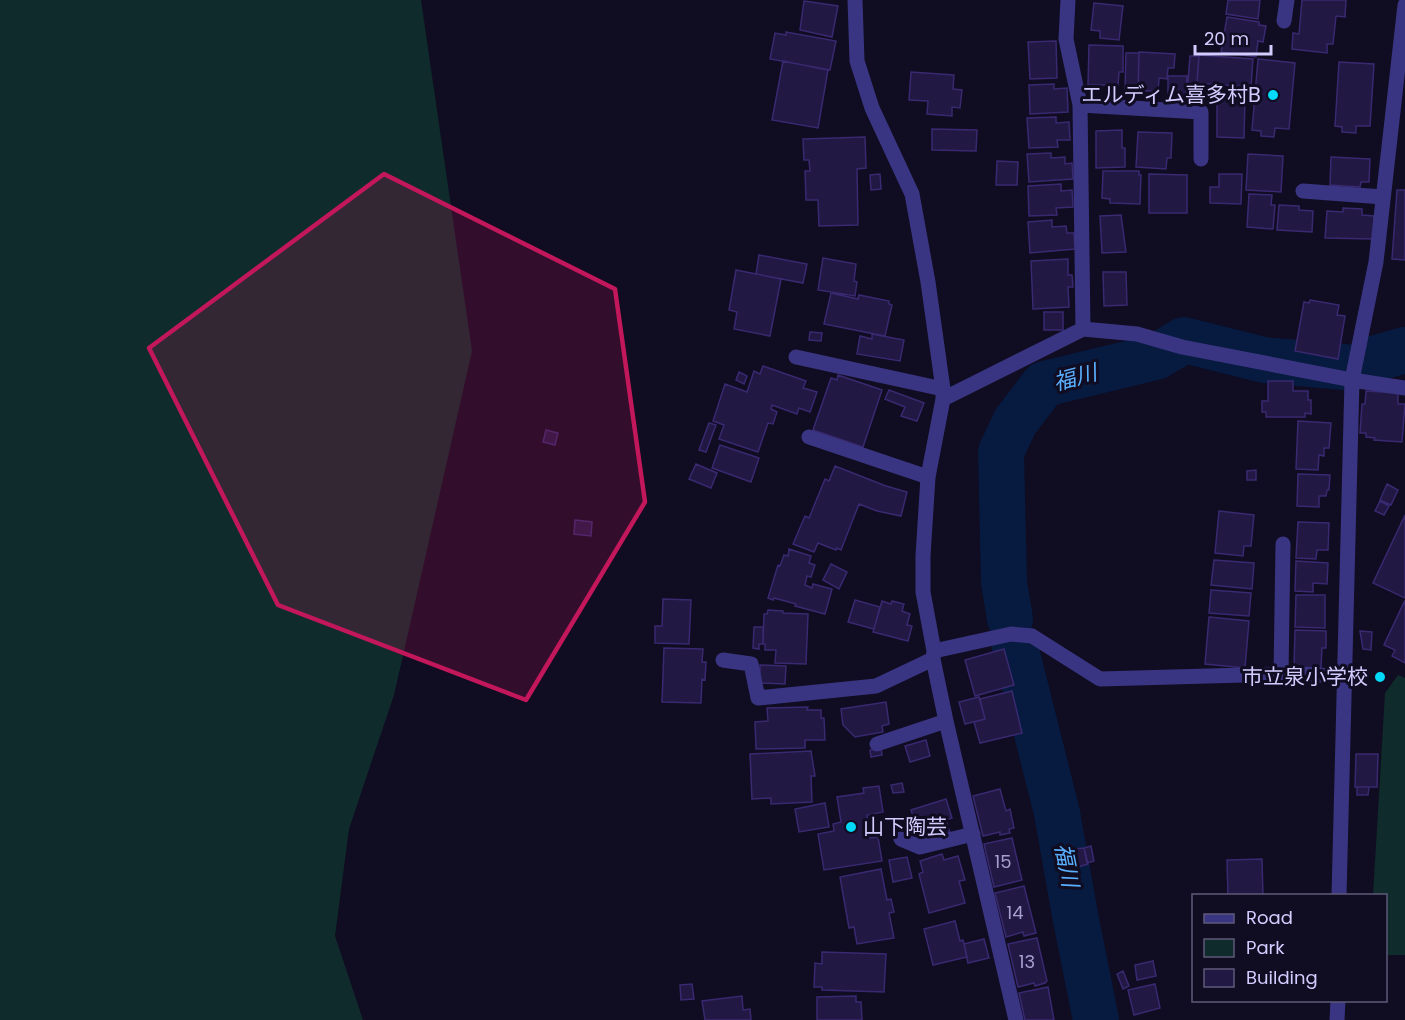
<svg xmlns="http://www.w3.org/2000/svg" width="1405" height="1020" font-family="Poppins,'Noto Sans JP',sans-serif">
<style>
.green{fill:#0f2b2b}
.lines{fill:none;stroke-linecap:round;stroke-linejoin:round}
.river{stroke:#071a3f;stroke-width:46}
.building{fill:#211843;stroke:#392970;stroke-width:1.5}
.minor{stroke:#3a3582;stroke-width:15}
.marked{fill:#c2185b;fill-opacity:0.2;stroke:#c2185b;stroke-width:4.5;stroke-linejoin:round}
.poi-dot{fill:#00d9f7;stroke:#100c21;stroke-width:2}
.labels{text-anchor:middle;stroke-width:6;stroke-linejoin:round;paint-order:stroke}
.number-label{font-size:18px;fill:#a69fd0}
.poi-label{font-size:21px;fill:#d3ccff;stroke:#100c21;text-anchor:end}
.water-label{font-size:22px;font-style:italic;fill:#5aafff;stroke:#100c21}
</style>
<rect width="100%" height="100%" fill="#100c21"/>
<path class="green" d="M0,0H421L472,351L394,695L349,829L335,936L363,1020H0Z
M1398,675L1405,678V955H1386V896L1373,895L1385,693Z"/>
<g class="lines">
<path class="river" d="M1366,361L1405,350
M1010,619L1004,582L1001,452L1015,422L1044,384L1156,357L1184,340L1264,360L1344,367
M1014,642L1057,813L1075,915L1096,1020"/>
</g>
<path class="building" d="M1228,0H1260L1258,19L1226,14Z
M1302,0H1346L1345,17L1336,16L1333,44H1327V53L1292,49L1293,33L1299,34Z
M804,1L838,6L832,37L800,30Z
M1094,3L1123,6L1119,40L1100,38V31L1091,30Z
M1227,17L1259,22V25L1266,26L1263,42L1258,41L1256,57L1221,52Z
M786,32L836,41L830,70L770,59L775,33L786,35Z
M1056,41L1057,78L1030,79L1028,42Z
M1089,45L1123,46V72H1119L1118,85H1088Z
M1139,52L1175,54L1174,68H1168L1167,79L1159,78L1158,91H1138Z
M1126,53H1139L1138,91L1125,90Z
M1199,55L1253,59L1251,87L1197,83Z
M1190,56H1199L1196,94L1187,93Z
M1258,59L1295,63L1289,129L1275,128L1274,137L1261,136V131L1252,130Z
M783,61L828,70L818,128L772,120Z
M1339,62L1374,64L1370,126H1356V133L1342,132V127L1335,126Z
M911,72L954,75L953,89L962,90L960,108L952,107V116L927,114L928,101L909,100Z
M1168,76H1187L1186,95L1168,94Z
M1054,84V89L1067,88L1068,112L1030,114L1029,85Z
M1217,97L1245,98L1244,138L1217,137Z
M1056,117V123L1069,122L1070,140H1057L1058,147L1029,148L1027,118Z
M932,129L977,130L976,151L932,150Z
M1122,130V148H1125V167L1096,168V131Z
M1138,132L1172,133L1171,158H1167L1166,169L1136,167Z
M865,137L866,168L857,169L858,225L819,226L818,200H806L805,171H810L809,160H804L803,139Z
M1051,153V158L1065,157V164L1072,163L1073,179L1029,182L1027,154Z
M1248,154L1283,156L1281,192L1246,190Z
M1331,157L1370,159L1369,182H1361L1360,187L1330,185Z
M997,161L1018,162L1017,185H996Z
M1103,171H1139V175H1141L1140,204L1110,203V199L1102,198Z
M880,174L881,189L871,190L870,175Z
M1149,174L1187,175V213H1149Z
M1219,174H1242L1241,204L1210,203V187H1219Z
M1061,184V191L1072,190L1073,207L1056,208L1057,215L1029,216L1028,186Z
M1397,190H1405V260L1392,259Z
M1249,194L1272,195L1271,205H1275L1273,229L1247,227Z
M1279,205L1299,206V210L1313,211L1312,232L1277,230Z
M1343,208L1362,209V215L1374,216L1373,239L1325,238L1327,211L1343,212Z
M1121,215L1126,252L1102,253L1100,216Z
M1052,220V227L1066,226L1067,233H1074L1075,249L1030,253L1028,222Z
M759,255L807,264L803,283L756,274Z
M823,258L856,264L854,281L857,282L855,296L818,290Z
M1068,259V275H1072L1073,287H1068L1069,307L1033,309L1031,261Z
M736,270L781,279L770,336L734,329L737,312L729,310Z
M1103,272H1126L1127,305L1104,306Z
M831,293L858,299L859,295L889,301V304L892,305L885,336L824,324Z
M1310,300L1339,305L1337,315L1345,316L1338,359L1295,351L1304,302L1309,303Z
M1044,312H1063V330H1044Z
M810,332L822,333L821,341L809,340Z
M872,334L904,340L900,361L857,354L860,336L872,339Z
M763,366L806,381L803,388L817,392L810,412L799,408L797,414L772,405L771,409L777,412L773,424L768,423L758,452L719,439L724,425L713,421L725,384L747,392L754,371L760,374Z
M739,372L747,376L744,384L736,380Z
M838,375L882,390L863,447L813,430L831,378L837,380Z
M1268,381H1293V391H1308V400H1311V414L1305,413V417H1266V412H1262V401H1268Z
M889,390L924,403L917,421L901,416L905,407L885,399Z
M1366,391L1398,393V404H1405L1402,442L1374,440L1375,438L1366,437V433H1360L1362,404H1365Z
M1298,421L1331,423L1329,448H1324V456L1319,455L1318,470L1296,469Z
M709,423L716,425L706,452L699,450Z
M546,430L558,433L555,445L543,442Z
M720,445L759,458L751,482L712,468Z
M696,464L717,473L711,488L689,479Z
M835,466L886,486L907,492L901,516L877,511L859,504L841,550L837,548L836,550L818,543L814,552L793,544L805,516L809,518L825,479L829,481Z
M1256,470V480H1247V471Z
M1298,474L1330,475L1329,490H1327L1326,496H1319V507L1297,506Z
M1387,484L1398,490L1391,505L1380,500Z
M1380,501L1389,506L1384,515L1375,511Z
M1219,511L1254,515L1251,546H1244L1243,556L1215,553Z
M1405,515V598L1373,583Z
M575,520L592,522L591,536L574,534Z
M1298,522L1329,523L1328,550H1317L1316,559L1296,558Z
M789,549L811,556L809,563L815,565L811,577L807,576L805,585L812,588L813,584L832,589L825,614L795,606L796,604L774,598L773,600L768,598L778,565L780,566L784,555L788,556Z
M1214,560L1254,563L1252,589L1211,585Z
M1296,561L1328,563L1327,584L1313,583V592L1295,591Z
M831,564L847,572L839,589L823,580Z
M1211,590L1251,593L1249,616L1209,613Z
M1296,595H1325V628L1295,627Z
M663,599L691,600L689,644L655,643V626H662Z
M855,600L880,607L874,629L848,622Z
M1405,600V663L1392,656L1395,650L1384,645Z
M882,601L891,604L892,601L904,604L902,611L910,614L907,625L912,626L908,641L873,632Z
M768,610L783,611V613L808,614L806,664L775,663L776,650H765V644H763L764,614H767Z
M1209,617L1249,621L1245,668L1205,664Z
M754,627H763V644H759V649L753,648Z
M1295,630L1326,631V648H1322L1321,668L1294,667Z
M1360,631L1372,632L1371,650L1363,649Z
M664,648L703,649L702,662H706L705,680L702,679L701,703L662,702Z
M1004,649L1014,685L975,696L965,660Z
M760,665L786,666L785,684L760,683Z
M1012,691L1022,733L980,743L974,722L985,719L980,699Z
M979,697L985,719L965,724L959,702Z
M886,702L889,724L882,726L883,732L855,737L843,725L841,709Z
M808,707L807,710H821V718H824L825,740H805V748L756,749L755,722L768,721L767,708Z
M926,740L930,756L910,762L905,746Z
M881,748L882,755L871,757L870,750Z
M811,751L815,776H811L812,802L771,804V798L752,799L750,754Z
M1356,754H1378L1377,787H1355Z
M902,783L904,792L893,793L891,785Z
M879,786L883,812L867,815L870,838L878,837L882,861L824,870L818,834L834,831L833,824L841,822L837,797L864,793L863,788Z
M1357,787H1369L1368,795H1357Z
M1000,789L1006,811L1010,809L1014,828L1009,829L1010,833L1000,835V832L983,836L973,796Z
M946,799L952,818L946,820L950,833L921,842L911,810Z
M825,803L829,827L799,832L795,809Z
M1012,838L1022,880L994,887L984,844Z
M1091,846L1094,861L1087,863L1084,848Z
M1084,848L1088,864L1078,867L1074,849Z
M942,854L944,860L958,856L965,880L959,881L965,903L929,913L919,874L923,872L920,861Z
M907,857L912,878L893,882L889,860Z
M1262,859L1263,896H1228L1227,860Z
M881,869L887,900L891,899L894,912L889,913L894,938L857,944L854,927L849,928L840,877Z
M1024,886L1036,933L1024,936L1023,932L1006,937L995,893Z
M955,921L960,941L963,940L967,957L933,965L924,929Z
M1037,938L1047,981L1045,983L1035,986L1034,983L1018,987L1008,944Z
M984,939L989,958L968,963L964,944Z
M822,952L886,954L884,992L822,990V987H814L815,963L822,964Z
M1153,961L1156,976L1137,980L1135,965Z
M1123,971L1129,986L1123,989L1117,974Z
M692,984L694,999L681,1000L680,985Z
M1155,984L1160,1008L1134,1015L1128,990Z
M1048,987L1054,1020H1025L1019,993Z
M742,996L743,1010L750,1009L751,1020H705L702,1001Z
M856,996V1002H861L862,1020H817V997Z"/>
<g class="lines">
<path class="minor" d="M855,0L857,61L872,108L912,194L928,282L943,389V399L928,477L923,556V592L934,651L1011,634L1032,636L1100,679L1281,674L1344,676
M1068,0L1066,39L1080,105L1083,329
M1284,21L1287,0
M1080,105L1201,112V159
M1303,191L1383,197
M796,357L943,389
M943,399L1083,329L1137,334L1182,347L1352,380L1405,388
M809,437L928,477
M934,651L933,659L946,721L1016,1020
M723,660L751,664L758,698L876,686L933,659
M1281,674L1283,544
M877,744L946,721
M901,839L920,847L973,834
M1339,896L1352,380L1376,262L1405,5
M1337,1020L1338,1000"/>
</g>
<path class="marked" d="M384,174L615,289L645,502L526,700L278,605L149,348Z"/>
<g class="poi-dot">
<circle cx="1273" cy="95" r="6"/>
<circle cx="1380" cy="677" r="6"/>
<circle cx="851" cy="827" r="6"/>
</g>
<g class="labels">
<g class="number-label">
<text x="1003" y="868">15</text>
<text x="1015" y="919">14</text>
<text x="1027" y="968">13</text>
</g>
<g class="poi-label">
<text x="1261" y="102">エルディム喜多村B</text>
<text x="1368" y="684">市立泉小学校</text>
<text x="863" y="834" text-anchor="start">山下陶芸</text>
</g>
<g class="water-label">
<text transform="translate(1075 377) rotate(-15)" y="8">福川</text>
<text transform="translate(1067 865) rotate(79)" y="8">福川</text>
</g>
</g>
<rect x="1192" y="894" width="195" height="108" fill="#100c21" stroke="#5e597a" stroke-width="1.5"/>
<rect x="1204" y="914" width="30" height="9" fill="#3a3582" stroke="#5e597a" stroke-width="1.5"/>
<text x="1246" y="924" font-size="18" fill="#d3ccff">Road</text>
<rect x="1204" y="939" width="30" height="18" fill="#0f2b2b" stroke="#5e597a" stroke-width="1.5"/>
<text x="1246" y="954" font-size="18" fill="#d3ccff">Park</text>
<rect x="1204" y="969" width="30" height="18" fill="#211843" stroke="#5e597a" stroke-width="1.5"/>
<text x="1246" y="984" font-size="18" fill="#d3ccff">Building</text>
<path d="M1195 45v9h76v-9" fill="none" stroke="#d3ccff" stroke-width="3"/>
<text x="1204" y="45" font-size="18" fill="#d3ccff" stroke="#100c21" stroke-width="4.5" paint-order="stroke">20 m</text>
</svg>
